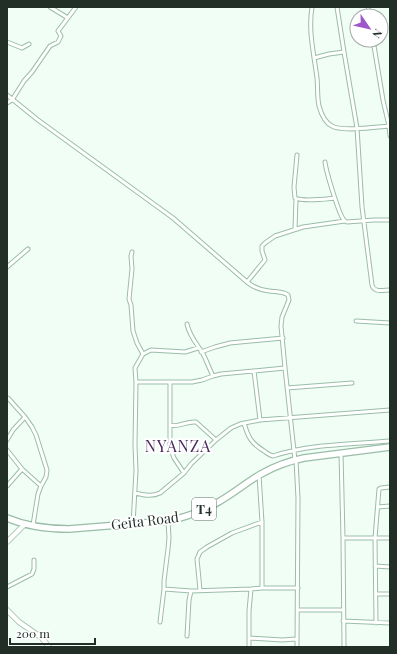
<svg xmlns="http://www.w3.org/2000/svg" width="397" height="654" font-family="'Playfair Display',serif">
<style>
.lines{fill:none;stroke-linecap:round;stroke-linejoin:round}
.street-casing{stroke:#9abda8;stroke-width:5}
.secondary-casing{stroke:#9abda8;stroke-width:6}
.highway-casing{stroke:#9abda8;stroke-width:8}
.street{stroke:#fff;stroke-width:3}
.secondary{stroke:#fff;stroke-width:4.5}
.highway{stroke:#fff;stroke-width:5.5}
.labels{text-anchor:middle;stroke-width:4;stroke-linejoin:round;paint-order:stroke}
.shield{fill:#fff;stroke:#646d68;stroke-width:1}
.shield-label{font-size:13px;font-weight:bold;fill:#212f27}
.street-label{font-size:14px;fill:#212f27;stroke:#fff}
.quarter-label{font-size:16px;letter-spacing:1px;fill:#48265e;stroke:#fff}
</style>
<rect width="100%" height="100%" fill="#f0fef5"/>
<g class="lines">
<defs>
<path id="street" d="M50,7L68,18
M312,7C308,31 314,54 317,78C318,87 317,97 319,106C321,113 325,123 332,126C341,132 377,127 390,126
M337,7L344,52L357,128L362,207L372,285C374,293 383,290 390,290
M368,7L370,16
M373,40L383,100L389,126L390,136
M7,42L22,48L29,44
M314,58L329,54L344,52
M7,95L38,120L173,218L247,282C253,287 260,290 269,291C275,292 282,291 288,295L289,300L282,317L281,326L285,368L295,460
M7,103L12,100L24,81L32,72L50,46L58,42L61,36L58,31L76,7
M297,155L294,187L295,198C304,202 325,199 335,198
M325,162C326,171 339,215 344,220C345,221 346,222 347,222L374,220H390
M295,229L296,199
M132,252L131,256L132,269L129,299L131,305L133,331L137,343L143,354
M7,267L28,249
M247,282L265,260L262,251V246L265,243L275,236L303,227L345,221
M356,321L390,323
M187,324C189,335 196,343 202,352C206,359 209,368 213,376
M201,352L215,347L230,343L283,338
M254,371L260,420
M136,382H192L202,380L213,376L221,374L285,368
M170,382V447L174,458L184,473
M287,388L352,383
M7,398H8L25,417L32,427L36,435L47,470L46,477L41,486L38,494L33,525
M244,423C248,437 251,443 264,451C267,453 269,455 273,456C309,444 352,444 390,441
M170,425C178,428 186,421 196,422L216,440
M7,440L13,430L25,417
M7,450L22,469L41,486
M341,453L343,538L344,647
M296,460L298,498L297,647
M259,475L262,522V588
M7,486L22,469
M135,493C144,495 152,497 160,493L184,473L191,464L216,440L231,428L240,424L260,420L390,410
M378,507L390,506
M133,524L136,471L135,445L136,382L135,368L143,354L151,350L185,352L198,348
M343,538H390
M375,566L390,567
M7,587L32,574L34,569V560
M164,589L191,591L251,589L262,588H298
M200,590L197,559L200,552L207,547L232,533L262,522
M376,594H390
M298,610H343
M343,621L390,623
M160,622L164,589V581L168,549L169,538L168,521
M376,623L375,538L379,489L381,488L390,487
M187,636L189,600L191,591
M249,638L282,640L296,639
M249,647V611L251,589"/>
<path id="secondary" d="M7,542L25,524
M7,610L19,622L42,638L49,647"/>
<path id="highway" d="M7,518C26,526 48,529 69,529L168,521C186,517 204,511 220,501C234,493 247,482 261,474C275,466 289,461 304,458L390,447"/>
</defs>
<use href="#street" class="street-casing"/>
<use href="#secondary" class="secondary-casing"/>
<use href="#highway" class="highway-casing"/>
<use href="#street" class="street"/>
<use href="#secondary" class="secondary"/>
<use href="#highway" class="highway"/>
</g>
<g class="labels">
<rect class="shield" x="192" y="498" width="24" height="22" rx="3"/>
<g class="shield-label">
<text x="204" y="514">T4</text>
</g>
<g class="street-label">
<text transform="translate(145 521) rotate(-7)" y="5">Geita Road</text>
</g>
<g class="quarter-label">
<text x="178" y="452">NYANZA</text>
</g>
</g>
<rect width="397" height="654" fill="none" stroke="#212f27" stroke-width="16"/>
<g transform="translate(369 28) rotate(124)"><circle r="19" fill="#ffffff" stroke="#a6aca9"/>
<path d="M0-3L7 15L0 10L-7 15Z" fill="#9d57cb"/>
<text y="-6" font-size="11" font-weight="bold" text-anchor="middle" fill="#212f27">N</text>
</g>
<path d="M10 638v6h85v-6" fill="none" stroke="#212f27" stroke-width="2"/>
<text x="16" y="638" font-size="12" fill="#212f27" stroke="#ffffff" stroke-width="3" paint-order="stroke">200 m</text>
</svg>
